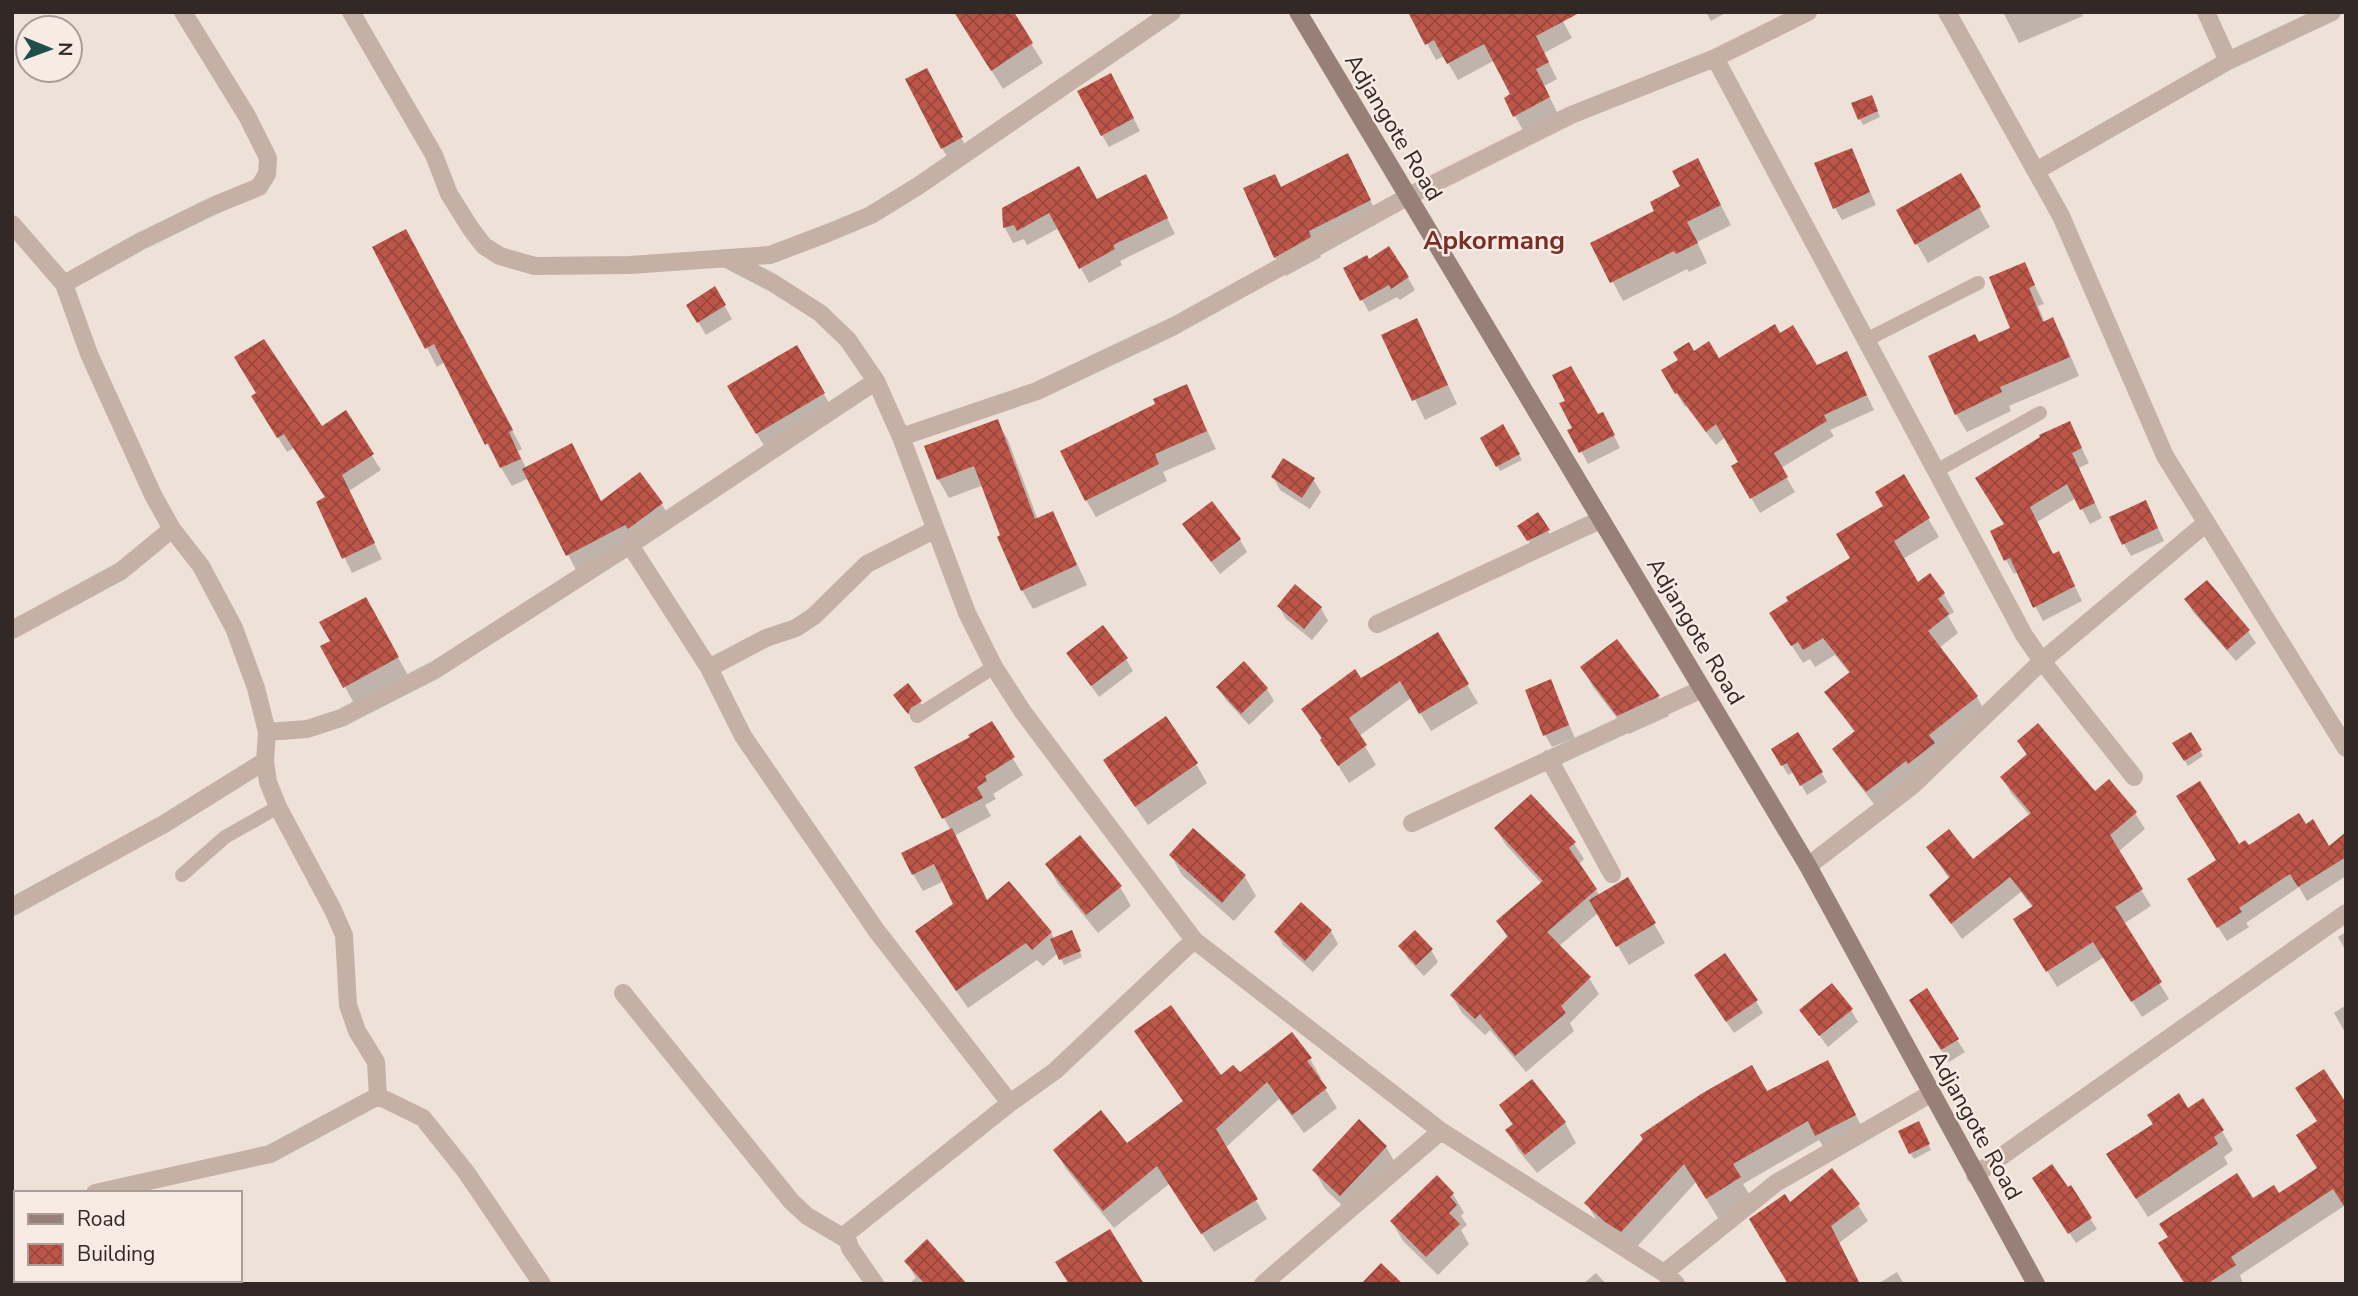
<svg xmlns="http://www.w3.org/2000/svg" width="2358" height="1296" font-family="'Nunito Sans',sans-serif">
<style>
.shadow{fill:#0003}
.building{fill:url(#building-cross-hatch)}
.lines{fill:none;stroke-linecap:round;stroke-linejoin:round}
.lane{stroke:#c5b0a5;stroke-width:14}
.street{stroke:#c5b0a5;stroke-width:18}
.secondary{stroke:#987f77;stroke-width:18}
.labels{text-anchor:middle;stroke-width:5;stroke-linejoin:round;paint-order:stroke}
.street-label{font-size:23px;fill:#322826;stroke:#f7ebe4}
.quarter-label{font-size:26px;font-weight:bold;fill:#7a2f26;stroke:#f7ebe4}
</style>
<defs>
<pattern id="building-cross-hatch" width="8" height="8" patternUnits="userSpaceOnUse" patternTransform="scale(1.75)"><rect width="8" height="8" fill="#bc5649"/><path d="M0 0l8 8M0 8l8-8" fill="none" stroke="#99473d"/></pattern>
</defs>
<rect width="100%" height="100%" fill="#eee1d8"/>
<path class="shadow" d="M1012,12L1043,63L1003,89L970,36Z
M1410,12H1558L1572,38L1544,53L1557,79L1544,86L1558,114L1524,132L1515,116L1513,95L1495,60L1458,80L1444,56L1436,60Z
M1706,12H1727L1711,21Z
M2003,12H2081L2083,16L2019,43Z
M934,83L968,151L949,160L942,148Z
M1118,88L1140,131L1109,147L1102,135Z
M1874,102L1880,117L1863,125L1860,119Z
M1851,150L1876,205L1842,220L1835,208Z
M1358,175L1380,220L1318,251L1321,257L1286,276L1275,257V176L1282,188Z
M1961,175L1990,227L1928,263L1898,211Z
M1708,180L1731,225L1697,242L1707,263L1689,272L1687,269L1623,301L1593,244L1657,212Z
M1154,191L1175,234L1120,261L1122,265L1089,283L1059,228L1027,245L1024,239L1013,243L1005,228L1004,209L1097,201Z
M374,248L461,336L463,335L522,449L518,451L526,468L602,503H661L672,521L577,572L529,478L512,486L487,444L445,362L437,367Z
M1368,262L1408,278L1415,290L1400,300L1397,297L1369,312L1345,269Z
M2024,264L2044,304L2038,306L2045,323L2053,320L2063,338L2079,376L2009,406L2011,411L1967,432L1956,414L2012,329Z
M715,289L732,319L706,335L688,305Z
M1780,335L1816,367H1854L1874,410L1830,430L1834,436L1781,468L1795,492L1760,513L1733,467L1740,462L1725,437L1716,445L1686,406L1685,407L1663,371L1693,353L1719,360Z
M1384,336L1427,340L1457,404L1425,420Z
M796,347L835,413L768,453L730,386Z
M1186,386L1216,449L1163,472L1167,481L1096,517L1086,500Z
M262,412L322,428L345,413L381,470L349,491L382,559L352,573L318,503L326,499L294,448L287,452Z
M1598,416L1609,425L1620,448L1588,464L1570,431Z
M997,421L1008,440L1038,520L1053,513L1087,585L1033,609L1022,590L984,485L949,498L938,479Z
M2069,423L2089,463L2079,468L2102,518L2090,524L2076,498L2037,522L2053,555L2066,568L2082,601L2043,621L2018,572L2014,574L2006,560V525Z
M1503,426L1522,460L1500,471L1482,439Z
M1903,476L1939,537L1903,559L1918,585L1944,594L1954,612L1948,616L1958,633L1939,648L1977,697L1987,715L1878,809L1845,767L1834,749L1855,733L1827,692L1850,674L1835,655L1815,667L1810,659L1803,663L1771,614L1852,559Z
M1273,477L1313,479L1321,492L1310,509L1280,490Z
M1537,514L1551,536L1532,546L1519,526Z
M2152,515L2164,541L2131,556L2124,544Z
M1184,525L1240,540L1247,552L1220,574Z
M365,599L409,677L356,707L323,647L332,642Z
M2186,600L2248,631L2256,643L2236,661L2193,612Z
M1279,607L1321,608L1328,621L1312,640L1286,619Z
M1437,634L1478,703L1431,731L1411,698L1359,736L1376,765L1349,783L1303,709L1361,680Z
M1068,654L1126,659L1133,671L1099,697Z
M1582,667L1658,697L1669,716L1629,734L1593,687Z
M1550,681L1575,738L1552,747L1545,735Z
M908,685L924,708L912,718L898,701Z
M1219,688L1267,689L1274,701L1249,725L1226,700Z
M991,723L1023,775L993,794L996,799L985,805L991,816L954,836L987,902L1051,933L1055,940L1075,938L1082,957L1064,965L1058,953L1043,966L1037,960L968,1008L927,949L956,905L944,881L923,891L913,874L951,831L917,768L972,738Z
M1798,734L1827,782L1807,795L1794,772L1788,775L1773,749Z
M2190,734L2203,756L2188,766L2175,744Z
M2019,741L2095,793L2135,813L2145,829L2118,852L2151,906L2123,924L2169,999L2142,1017L2104,957L2057,987L2025,934L2033,908L2021,892L1962,939L1931,895L1950,880L1928,847L1972,862L2030,816L2011,793L2002,777L2027,756Z
M1196,764L1207,783L1148,825L1117,780Z
M2305,827L2329,848L2346,834V876L2307,901L2299,887L2246,923L2249,927L2227,941L2197,894L2239,846L2248,847Z
M1496,829L1574,843L1584,859L1579,864L1600,896L1628,879L1665,943L1629,965L1598,913L1559,946L1589,978L1599,994L1570,1023L1574,1031L1526,1072L1490,1030L1485,1035L1462,1013L1452,996L1508,939L1498,921L1542,884L1506,845Z
M1193,830L1245,877L1256,896L1234,921L1182,875L1171,855Z
M1047,864L1120,887L1131,906L1098,933L1058,884Z
M1331,931L1338,944L1313,972L1283,945L1276,932Z
M2346,932V951L2338,937Z
M1401,947L1431,950L1438,962L1424,976L1408,959Z
M1703,988L1756,1001L1763,1013L1734,1033Z
M2346,1005V1034L2334,1013Z
M1851,1010L1858,1022L1828,1047L1801,1011Z
M1918,1013L1957,1040L1965,1052L1949,1062Z
M1137,1032L1221,1078L1239,1075L1292,1034L1310,1059L1321,1078L1319,1079L1337,1108L1304,1133L1279,1099L1225,1148L1267,1219L1214,1252L1169,1184L1114,1228L1066,1169L1055,1150L1127,1145L1184,1102Z
M1532,1081L1565,1123L1576,1143L1537,1173L1518,1150L1507,1130L1513,1126L1501,1106Z
M1838,1081L1866,1135L1828,1154L1819,1140L1743,1184L1751,1197L1718,1218L1696,1182L1633,1251L1598,1222L1586,1203L1766,1093Z
M2346,1104L2344,1206L2240,1275L2243,1284H2185L2252,1201L2278,1195L2318,1169Z
M2188,1111L2222,1131L2233,1150L2224,1157L2228,1164L2148,1217L2120,1174Z
M1921,1129L1931,1150L1914,1159L1910,1153Z
M1386,1147L1397,1166L1352,1215L1325,1189L1314,1170Z
M2070,1187L2097,1229L2076,1243L2040,1189L2067,1190Z
M1453,1194L1464,1213L1461,1216L1467,1225L1461,1230L1469,1244L1438,1275L1403,1241L1392,1222Z
M1789,1205H1858L1868,1221L1839,1243Z
M906,1261L965,1284H909L916,1278Z
M1897,1272L1904,1284H1878Z
M1596,1273L1606,1284H1583Z"/>
<path class="building" d="M954,12H1014L1033,43L991,71Z
M1408,12H1581L1536,36L1549,62L1536,69L1550,97L1513,117L1504,98L1510,94L1484,44L1447,64L1434,40L1425,45Z
M927,68L963,137L941,149L905,79Z
M1111,73L1134,118L1101,136L1077,91Z
M1872,95L1878,111L1858,120L1851,103Z
M1852,148L1870,192L1833,209L1814,163Z
M1348,153L1371,200L1309,231L1311,237L1274,258L1243,188L1275,174L1281,187Z
M1698,158L1721,205L1687,222L1698,243L1676,254L1674,251L1610,283L1590,243L1654,211L1650,202L1680,186L1672,171Z
M1079,166L1097,199L1146,174L1168,218L1113,245L1115,249L1079,269L1049,213L1017,231L1014,225L1003,228L1002,208Z
M1961,173L1981,207L1915,245L1896,210Z
M406,229L513,430L509,432L521,459L500,468L488,443L485,445L434,344L425,349L372,247Z
M1389,246L1409,277L1391,289L1389,285L1360,301L1343,268L1367,255L1369,259Z
M2025,262L2035,285L2029,288L2043,322L2053,317L2070,357L2000,387L2002,392L1955,415L1928,356L1975,334L1979,342L2010,328L1989,277Z
M715,286L726,305L697,323L686,305Z
M1417,318L1448,385L1412,401L1381,335Z
M1775,324L1780,333L1793,325L1817,365L1847,351L1867,395L1824,415L1827,421L1774,453L1788,477L1750,499L1731,466L1738,462L1716,424L1706,432L1677,393L1675,394L1661,370L1678,360L1673,352L1689,342L1694,351L1709,341L1719,358Z
M264,339L322,426L346,410L374,454L342,475L375,543L342,559L316,502L325,497L284,434L277,438L251,396L256,393L234,357Z
M797,345L825,393L756,434L727,386Z
M1571,366L1598,414L1603,412L1615,435L1579,453L1567,430L1572,428L1559,403L1565,401L1552,375Z
M1187,384L1207,431L1155,454L1159,464L1085,501L1060,451L1155,404L1153,399Z
M998,419L1035,519L1053,511L1077,565L1021,591L997,537L1000,535L974,466L937,480L924,446Z
M2070,421L2082,448L2072,453L2095,503L2080,510L2067,484L2030,507L2053,554L2059,551L2075,586L2033,608L2010,558L2004,561L1990,531L2004,524L1975,478L2040,437L2039,435Z
M1503,424L1520,454L1496,467L1480,438Z
M572,443L601,501L640,472L663,503L628,529L625,525L566,556L522,469Z
M1283,458L1315,478L1302,498L1271,477Z
M1904,474L1930,518L1894,541L1918,582L1930,573L1945,593L1938,599L1949,614L1928,631L1978,696L1929,735L1935,743L1908,764L1906,761L1866,792L1832,749L1855,731L1824,692L1850,672L1823,638L1803,650L1798,642L1791,646L1769,613L1788,601L1786,597L1850,558L1836,534L1883,506L1875,492Z
M2146,500L2158,528L2122,545L2109,517Z
M1212,501L1241,539L1211,562L1182,524Z
M1538,512L1550,530L1527,541L1517,526Z
M2207,580L2250,630L2227,650L2184,599Z
M1295,584L1322,607L1304,629L1277,606Z
M366,597L399,657L343,688L320,646L330,641L319,622Z
M1103,625L1128,658L1091,686L1066,653Z
M1438,632L1469,684L1419,714L1400,681L1349,718L1367,745L1338,766L1320,740L1322,738L1301,709L1355,669L1361,678Z
M1617,639L1660,696L1617,716L1580,667Z
M1244,661L1268,688L1241,714L1216,687Z
M1551,679L1569,725L1543,736L1525,690Z
M908,683L922,701L911,708L908,714L893,695Z
M1166,716L1198,763L1135,807L1103,760Z
M992,721L1015,757L985,776L987,781L977,787L983,798L942,819L914,767L970,737L968,735Z
M2038,723L2095,791L2109,779L2137,812L2110,835L2143,889L2115,907L2162,982L2131,1002L2093,942L2046,972L2013,919L2033,906L2010,877L1951,924L1929,895L1950,877L1926,847L1949,829L1973,859L2031,813L2000,777L2027,754L2017,741Z
M1798,732L1823,772L1800,786L1787,763L1781,766L1771,749Z
M2191,732L2202,750L2184,761L2172,743Z
M2200,781L2239,844L2245,840L2249,845L2299,813L2306,824L2313,819L2329,846L2346,832V857L2298,887L2290,874L2239,908L2242,912L2217,928L2187,879L2216,860L2176,796Z
M1531,794L1576,842L1569,848L1597,889L1547,932L1591,977L1561,1006L1566,1013L1515,1056L1480,1014L1475,1019L1450,995L1508,936L1496,921L1543,881L1494,828Z
M952,828L987,900L1009,881L1052,932L1032,950L1026,943L956,991L915,931L953,904L934,864L912,875L901,853Z
M1193,828L1246,875L1222,903L1169,855Z
M1080,835L1122,886L1086,915L1045,864Z
M1628,877L1656,923L1616,947L1589,900Z
M1301,902L1332,930L1305,961L1274,932Z
M1072,930L1081,951L1059,960L1050,939Z
M1415,930L1433,949L1416,965L1398,946Z
M1725,953L1758,1000L1726,1022L1694,975Z
M1832,983L1853,1009L1819,1036L1799,1010Z
M1927,988L1959,1039L1941,1050L1909,1000Z
M1171,1005L1221,1075L1233,1065L1240,1072L1292,1032L1312,1058L1307,1061L1327,1088L1292,1115L1267,1082L1216,1129L1258,1199L1201,1234L1157,1166L1103,1211L1053,1150L1101,1110L1127,1143L1183,1101L1134,1031Z
M1828,1060L1856,1115L1815,1136L1808,1121L1733,1164L1741,1177L1706,1199L1684,1164L1621,1232L1605,1222L1584,1203L1643,1139L1640,1135L1701,1094L1752,1065L1767,1091Z
M2324,1069L2346,1103V1209L2333,1189L2231,1257L2236,1265L2207,1284H2185L2158,1243L2168,1237L2159,1224L2237,1173L2253,1198L2274,1185L2279,1193L2317,1168L2296,1135L2317,1121L2295,1088Z
M1532,1079L1566,1122L1525,1155L1505,1130L1513,1124L1499,1105Z
M2179,1093L2188,1108L2203,1098L2224,1130L2214,1137L2218,1144L2136,1199L2106,1154L2153,1124L2147,1115Z
M1359,1119L1387,1146L1340,1196L1312,1170Z
M1919,1121L1930,1144L1909,1154L1898,1131Z
M2052,1164L2068,1187L2071,1185L2092,1218L2068,1234L2032,1178Z
M1832,1168L1860,1204L1831,1226L1860,1284H1788L1749,1219L1785,1194L1790,1202Z
M1437,1175L1454,1193L1450,1197L1457,1205L1449,1213L1460,1224L1426,1257L1390,1221Z
M1110,1229L1144,1284H1069L1055,1262Z
M927,1239L967,1284H925L904,1261Z
M1381,1263L1403,1284H1361Z"/>
<g class="lines">
<path class="lane" d="M1866,340L1978,283
M1936,471L2040,413
M917,716L994,667
M182,875L225,837L278,807"/>
<path class="street" d="M351,12L434,155L449,194L471,229L484,246L500,256L535,266L630,265L770,255L828,233L871,215L918,186L1172,12
M1947,12L2061,216L2165,456L2346,748
M2206,12L2228,61
M1715,58L2024,635L2042,661L2134,777
M2036,171L2228,61L2332,12
M12,224L64,284L89,354L153,495L172,529L201,566L234,628L256,688L267,732L265,761L268,782L278,807L333,910L344,935L348,1005L357,1031L376,1062L378,1096L423,1118L466,1172L542,1284
M725,258L773,283L820,313L848,340L876,381L901,437L967,613L994,667L1023,712L1194,940L1441,1131L1664,1273L1676,1284
M64,284L141,241L215,205L259,187L267,174L268,158L247,116L183,12
M901,437L1037,391L1174,326L1407,197L1571,115L1715,58L1808,12
M934,530L867,564L814,616L796,628L766,638L709,668L743,736L876,930L1010,1103
M630,545L709,668
M1377,624L1600,520
M12,630L121,571L172,529
M267,732L307,729L341,718L435,670L630,545L876,381
M1549,759L1612,874
M1412,823L1702,689
M1808,866L1913,785L2042,661L2205,524
M12,907L164,824L265,761
M623,993L791,1201L807,1216L846,1239
M1975,1175L2346,913
M95,1193L270,1154L378,1096
M12,1217L16,1216
M1664,1273L1776,1183L1930,1094
M875,1284L850,1248L846,1234L1010,1103L1055,1071L1194,940
M1263,1284L1441,1131"/>
<path class="secondary" d="M1298,12L1808,866L2036,1284"/>
</g>
<g class="labels">
<g class="street-label">
<text transform="translate(1394 127) rotate(59)" y="8">Adjangote Road</text>
<text transform="translate(1696 631) rotate(59)" y="8">Adjangote Road</text>
<text transform="translate(1976 1125) rotate(61)" y="8">Adjangote Road</text>
</g>
<g class="quarter-label">
<text x="1494" y="249">Apkormang</text>
</g>
</g>
<rect width="2358" height="1296" fill="none" stroke="#322826" stroke-width="28"/>
<rect x="14" y="1191" width="228" height="91" fill="#f7ebe4" stroke="#a89d98" stroke-width="2"/>
<rect x="28" y="1214" width="35" height="10" fill="#987f77" stroke="#a89d98" stroke-width="2"/>
<text x="77" y="1226" font-size="21" fill="#322826">Road</text>
<rect x="28" y="1244" width="35" height="21" fill="url(#building-cross-hatch)" stroke="#a89d98" stroke-width="2"/>
<text x="77" y="1261" font-size="21" fill="#322826">Building</text>
<g transform="translate(49 49) rotate(91)"><circle r="33" fill="#f7ebe4" stroke="#a89d98" stroke-width="2"/>
<path d="M0-5L12 26L0 18L-12 26Z" fill="#1f4f4c"/>
<text y="-10" font-size="19" font-weight="bold" text-anchor="middle" fill="#322826">N</text>
</g>
</svg>
